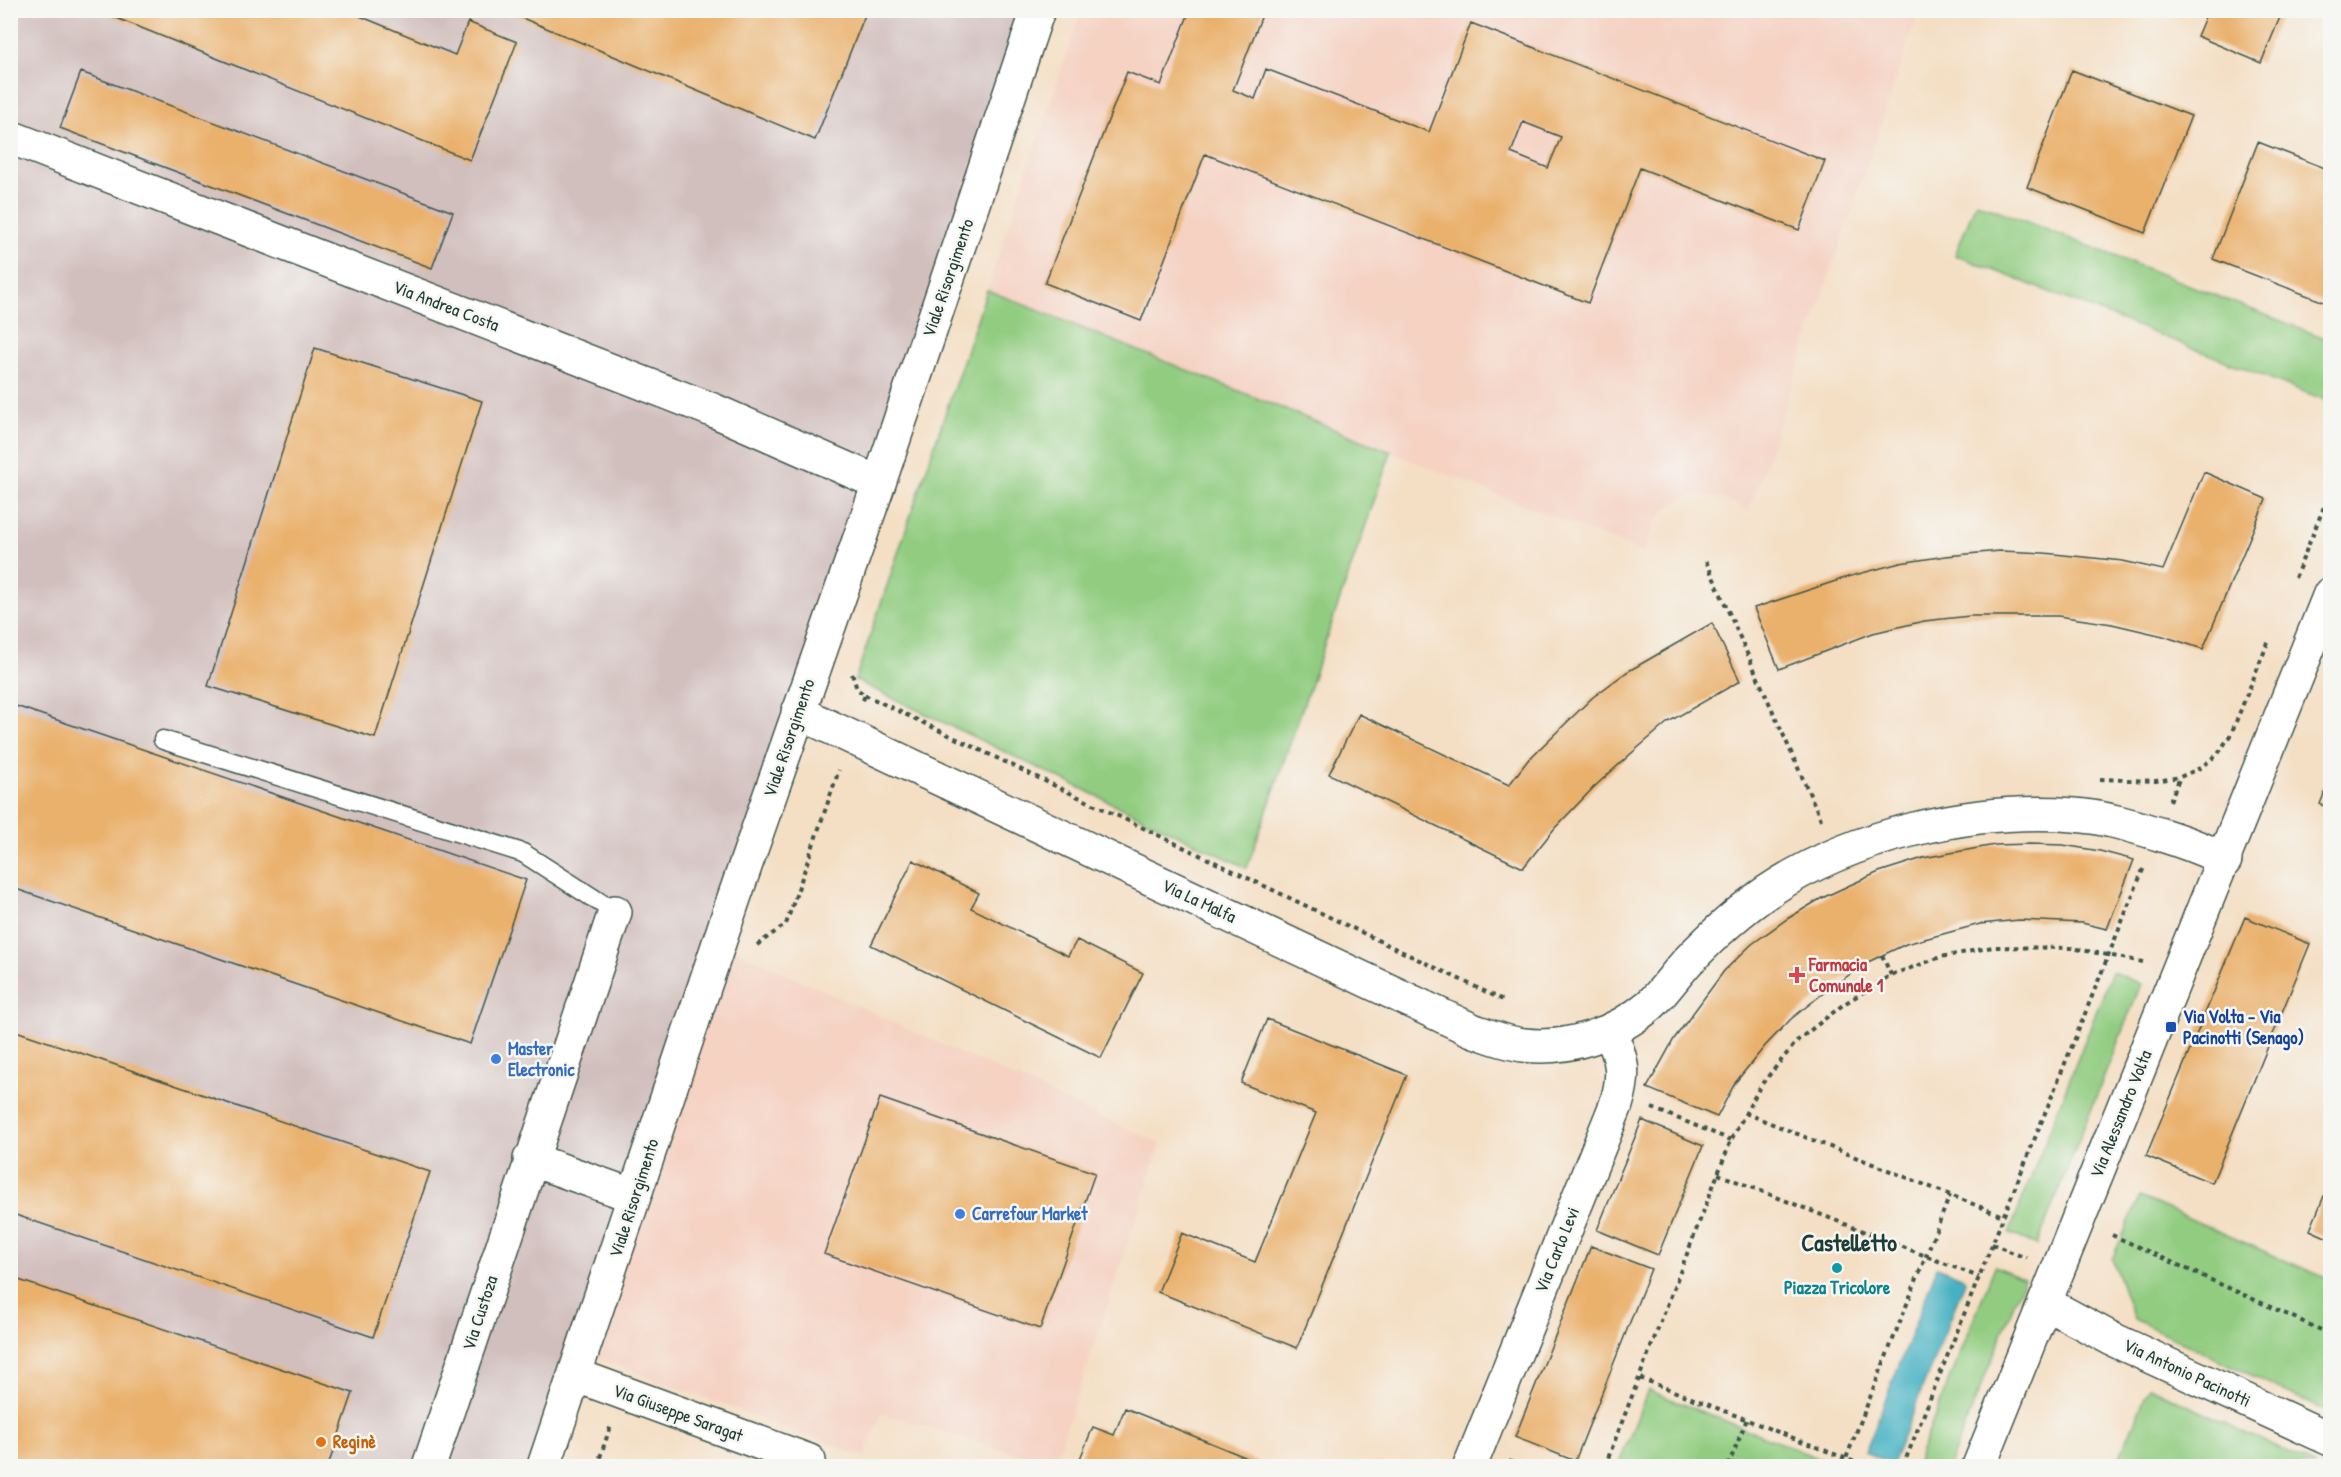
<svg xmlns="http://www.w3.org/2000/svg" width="2341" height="1477" font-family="'Patrick Hand',sans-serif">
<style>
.built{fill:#f5d2c2}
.industrial{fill:#d1bfbd}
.green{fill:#91cc80;stroke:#58845a;stroke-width:1.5}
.water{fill:#45b1c2;stroke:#32777b;stroke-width:1.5}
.building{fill:#eab16d;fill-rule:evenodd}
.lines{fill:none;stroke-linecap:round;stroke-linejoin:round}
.lane-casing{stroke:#3f554a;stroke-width:21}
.street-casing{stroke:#3f554a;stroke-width:36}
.secondary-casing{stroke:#3f554a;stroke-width:36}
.path{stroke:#3f554a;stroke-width:4;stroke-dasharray:4.5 4.5;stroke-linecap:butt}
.lane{stroke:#fff;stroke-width:18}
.street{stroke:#fff;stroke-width:33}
.secondary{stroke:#fff;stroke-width:33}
.health-dot{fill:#e0444e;stroke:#f6f6f2;stroke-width:2}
.transit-dot{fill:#1a4fb4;stroke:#f6f6f2;stroke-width:2}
.shop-dot{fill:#3f7fe0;stroke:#f6f6f2;stroke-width:2}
.culture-dot{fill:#0f9aa8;stroke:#f6f6f2;stroke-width:2}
.food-dot{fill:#e8710a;stroke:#f6f6f2;stroke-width:2}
.labels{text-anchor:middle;stroke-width:5;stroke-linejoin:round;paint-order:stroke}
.street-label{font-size:18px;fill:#1f3d34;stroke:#f6f6f2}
.health-label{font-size:18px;font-weight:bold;fill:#be3a42;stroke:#f6f6f2;text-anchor:start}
.transit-label{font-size:18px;font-weight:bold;fill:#164399;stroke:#f6f6f2;text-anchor:start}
.shop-label{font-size:18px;font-weight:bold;fill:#366cbe;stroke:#f6f6f2;text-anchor:start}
.culture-label{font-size:18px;font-weight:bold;fill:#0d838f;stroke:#f6f6f2}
.food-label{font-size:18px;font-weight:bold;fill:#c56008;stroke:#f6f6f2;text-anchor:start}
.district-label{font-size:24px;font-weight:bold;fill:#1f3d34;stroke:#f6f6f2}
</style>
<rect width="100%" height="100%" fill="#f6f6f2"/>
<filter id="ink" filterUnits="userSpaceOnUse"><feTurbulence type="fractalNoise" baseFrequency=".0167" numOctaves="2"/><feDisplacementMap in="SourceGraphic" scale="12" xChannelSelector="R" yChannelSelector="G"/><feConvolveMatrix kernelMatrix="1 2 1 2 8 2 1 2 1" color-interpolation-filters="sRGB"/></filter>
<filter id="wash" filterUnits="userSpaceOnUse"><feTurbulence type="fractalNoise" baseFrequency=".008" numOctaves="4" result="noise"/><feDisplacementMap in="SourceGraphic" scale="24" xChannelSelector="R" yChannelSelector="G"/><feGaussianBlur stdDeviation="1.35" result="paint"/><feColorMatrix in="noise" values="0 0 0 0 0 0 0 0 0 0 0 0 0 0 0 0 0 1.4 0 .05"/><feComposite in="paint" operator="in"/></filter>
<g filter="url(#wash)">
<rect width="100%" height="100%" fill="#f4dfc5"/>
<path class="built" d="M1081,11H1919L1749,512L1733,503L1713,496L1698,495L1682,499L1666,509L1655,523L1643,553L987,290Z
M721,944L1161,1144L1054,1465L881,1413L865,1457L583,1353Z"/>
<path class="industrial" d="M10,11H1024L534,1466H11Z"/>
<path class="green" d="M1976,202L2330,340V402L1955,255Z
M987,290L1391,452L1247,868L855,680Z
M2112,972L2141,984L2037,1245L2009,1233Z
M2140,1197L2330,1280V1413L2134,1319L2112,1259Z
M1995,1266L2024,1279L1949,1466H1915Z
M2149,1387L2316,1466H2116Z
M1648,1390L1838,1466H1618Z"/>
<path class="water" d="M1937,1267L1966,1279L1892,1464L1865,1452Z"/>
<g id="blocks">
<path class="building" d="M345,10L455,55L468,22L517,42L470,160L99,11Z
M503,10H867L815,140Z
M1190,10H1264L1233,90L1255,99L1266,69L1429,132L1471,23L1825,161L1799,230L1640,168L1588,303L1205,154L1141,321L1045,283L1127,72L1161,85ZM1523,122L1561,137L1548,168L1511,153Z
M2208,10H2283L2261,63L2197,36Z
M2072,70L2191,116L2145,233L2027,187Z
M81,72L453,212L432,268L60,128Z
M2258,142L2330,170L2329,304L2213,259Z
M315,348L482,401L375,738L208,686Z
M2204,472L2266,499L2203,649L2163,636L2112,624L2058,616H1970L1924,621L1873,633L1779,669L1754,608L1851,576L1900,563L1946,556L2000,551L2044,553L2123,561L2163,570Z
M1712,623L1740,681L1668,722L1634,751L1594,787L1554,829L1523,868L1329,774L1359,714L1509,785L1528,760L1593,697L1627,672Z
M10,704L526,880L470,1044L10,887Z
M2330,779V808L2320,804Z
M2030,844L2063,845L2100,851L2134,860L2107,929L2082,923L2019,920L1980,924L1906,944L1868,962L1826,991L1791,1019L1765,1046L1735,1083L1717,1117L1647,1088L1674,1039L1724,971L1752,944L1787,919L1820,899L1850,885L1879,872L1923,858L1995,845Z
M913,860L979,893L971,908L1068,956L1077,940L1143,973L1101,1058L871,945Z
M2245,917L2310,944L2212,1183L2146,1156Z
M1267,1019L1407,1075L1297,1348L1158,1292L1182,1233L1255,1262L1316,1113L1241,1083Z
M10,1029L430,1172L373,1337L10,1213Z
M880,1098L1095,1173L1040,1329L824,1254Z
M1642,1120L1703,1146L1658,1255L1597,1230Z
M2324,1196L2330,1198V1239L2310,1230Z
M1591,1246L1651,1269L1575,1461L1515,1437Z
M10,1277L353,1393L328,1466H24L10,1462Z
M1125,1408L1267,1466H1092L1079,1461L1093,1427L1114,1435Z"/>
</g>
</g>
<g filter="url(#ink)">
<use href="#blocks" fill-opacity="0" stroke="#3f554a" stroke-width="1.5"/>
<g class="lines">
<defs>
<path id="lane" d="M163,740L523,853L615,912"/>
<path id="street" d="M10,137L715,411L879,483
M798,712L1472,1030C1489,1036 1506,1043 1524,1045C1568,1050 1616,1034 1650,1005C1664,992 1675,975 1688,961C1712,936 1739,911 1767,892C1851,835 1973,807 2074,815C2104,817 2133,826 2162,835C2184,842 2205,849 2225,860
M530,1159L634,1196
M2045,1303L2112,1339L2330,1439
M575,1375L809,1461L807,1466
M429,1466L615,912
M544,1466L734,898L879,483L1038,10
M1470,1466L1616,1105C1625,1076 1624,1059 1609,1032"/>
<path id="secondary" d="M1979,1466L2330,594"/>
</defs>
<use href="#lane" class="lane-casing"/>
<use href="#street" class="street-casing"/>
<use href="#secondary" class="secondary-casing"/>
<path class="path" d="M1706,561L1823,824
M2295,578L2330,492
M852,674L857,689L865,695L862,703
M865,695L1503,1000
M2100,779L2156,781L2180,777L2200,768L2218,754L2231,734L2269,640
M2170,801L2180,777
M757,945L786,924L839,770
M1882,955L1891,975
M1652,1108L1731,1140
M1745,1113L2003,1216
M1718,1174L1979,1277
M2112,1235L2330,1334
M1992,1244L2026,1258
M1640,1378L1865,1466
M1509,1461L1520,1466
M597,1466L611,1425
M1605,1466L1731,1140L1761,1085L1798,1040L1844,1004L1891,975L1941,957L1993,947L2072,948L2143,962
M1728,1466L1747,1419
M1843,1466L1950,1195
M1903,1466L2144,867"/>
<use href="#lane" class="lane"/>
<use href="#street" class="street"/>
<use href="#secondary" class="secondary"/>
</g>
</g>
<path class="health-dot" d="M1794 966h6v6h6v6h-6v6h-6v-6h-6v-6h6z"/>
<rect class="transit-dot" x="2165" y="1021" width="12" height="12" rx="3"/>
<g class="shop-dot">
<circle cx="496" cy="1059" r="6"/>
<circle cx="960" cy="1214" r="6"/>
</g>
<circle class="culture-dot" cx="1837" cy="1268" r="6"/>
<circle class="food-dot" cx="321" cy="1442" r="6"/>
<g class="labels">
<g class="street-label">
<text transform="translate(948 278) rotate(-71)" y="6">Viale Risorgimento</text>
<text transform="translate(446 306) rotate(21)" y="6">Via Andrea Costa</text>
<text transform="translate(789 738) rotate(-71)" y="6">Viale Risorgimento</text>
<text transform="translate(1199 901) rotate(25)" y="6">Via La Malfa</text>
<text transform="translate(2121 1114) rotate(-68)" y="6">Via Alessandro Volta</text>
<text transform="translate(634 1198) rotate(-72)" y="6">Viale Risorgimento</text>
<text transform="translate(1557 1250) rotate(-68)" y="6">Via Carlo Levi</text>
<text transform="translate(480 1313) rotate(-72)" y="6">Via Custoza</text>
<text transform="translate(2187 1373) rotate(25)" y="6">Via Antonio Pacinotti</text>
<text transform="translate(678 1413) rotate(20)" y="6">Via Giuseppe Saragat</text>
</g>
<g class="health-label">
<text x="1809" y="971">Farmacia<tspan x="1809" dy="21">Comunale 1</tspan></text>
</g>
<g class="transit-label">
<text x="2183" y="1023">Via Volta - Via<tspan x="2183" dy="21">Pacinotti (Senago)</tspan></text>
</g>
<g class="shop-label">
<text x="508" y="1055">Master<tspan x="508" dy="21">Electronic</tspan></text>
<text x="972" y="1220">Carrefour Market</text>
</g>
<g class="culture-label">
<text x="1837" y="1294">Piazza Tricolore</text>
</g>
<g class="food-label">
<text x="333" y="1448">Reginè</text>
</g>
<g class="district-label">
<text x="1849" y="1251">Castelletto</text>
</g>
</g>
<rect width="2341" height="1477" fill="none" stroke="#f6f6f2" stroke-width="36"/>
</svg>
